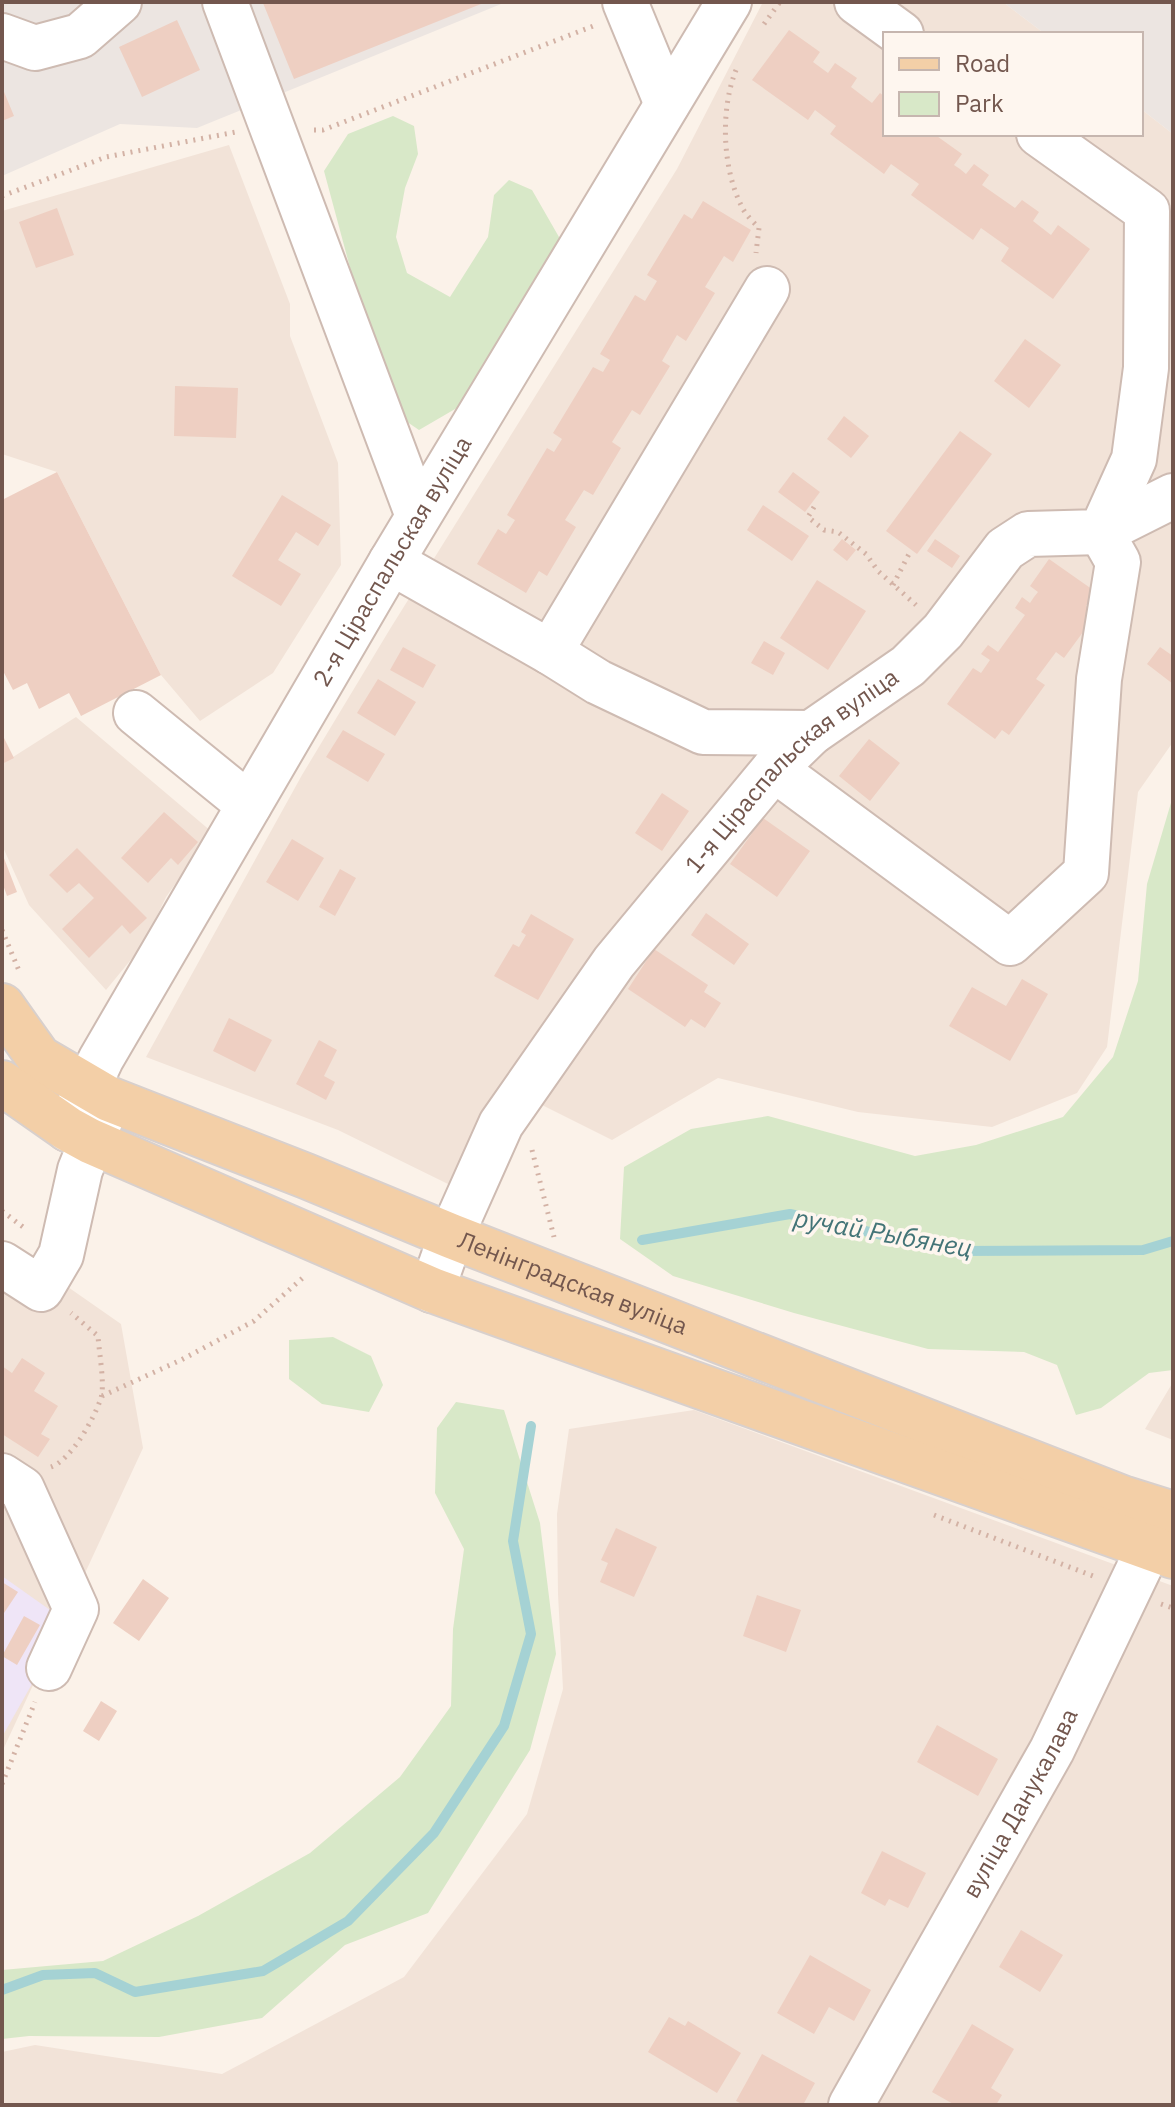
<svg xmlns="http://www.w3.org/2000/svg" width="1175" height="2107" font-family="'IBM Plex Sans',sans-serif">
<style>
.residential{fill:#f2e3d8}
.industrial{fill:#ece5e1}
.education{fill:#efe5f7}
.green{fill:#d8e8c8}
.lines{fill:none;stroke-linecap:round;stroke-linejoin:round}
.stream{stroke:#a5d2d4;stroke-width:10}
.building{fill:#eecfc2}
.minor-casing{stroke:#cebbb2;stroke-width:48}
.major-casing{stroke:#d8d0cd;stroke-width:48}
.path{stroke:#d3b2a5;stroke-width:5;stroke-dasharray:2 6;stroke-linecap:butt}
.minor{stroke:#fff;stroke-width:44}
.major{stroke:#f3cfa7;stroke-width:44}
.labels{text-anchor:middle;stroke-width:7;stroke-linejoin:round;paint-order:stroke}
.street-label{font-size:24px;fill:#73574e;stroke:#fef6ef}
.water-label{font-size:26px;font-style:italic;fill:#437477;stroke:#fef6ef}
</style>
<rect width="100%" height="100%" fill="#fbf2e9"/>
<path class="residential" d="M763,2H1003L1045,34H885V134H1141V109L1173,134V742L1138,792L1107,1047L1077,1093L992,1127L858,1112L718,1078L612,1140L534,1101L448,1184L338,1130L146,1057L302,775L390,629L677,169Z
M229,145L290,304V336L338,463L341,565L273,673L200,721L161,675L57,472L2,454V211Z
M76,717L212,832L166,897L143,945L106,990L29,905L2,845V764Z
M2,1241L121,1324L143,1448L2,1752Z
M1173,1382V1440L1145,1429Z
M694,1410L1173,1586V2105H2V2052L35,2045L222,2074L404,1977L527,1814L563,1689L558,1594L557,1514L569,1429Z"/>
<path class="industrial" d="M2,2H506L197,128L120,124L2,176Z
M1003,2H1173V134L1141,109V34H1045Z"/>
<path class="education" d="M2,1576L67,1622L2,1737Z"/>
<path class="green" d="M393,116L414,126L418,154L405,188L396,237L407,273L450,297L488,237L494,195L509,180L532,190L563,244L462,405L419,430L394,413L390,379L352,275L324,171L348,134Z
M1173,796V1370L1149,1373L1101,1408L1076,1415L1057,1365L1024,1352L928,1349L794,1313L673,1276L620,1239L624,1167L691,1129L768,1116L915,1156L976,1145L1063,1117L1113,1057L1138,981L1147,884Z
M333,1337L371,1356L383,1385L369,1412L322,1404L289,1379V1340Z
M456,1402L504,1410L540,1523L556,1654L530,1750L428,1913L345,1945L262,2018L159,2037L29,2036L2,2039V1970L103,1961L198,1916L310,1853L400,1777L451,1706L453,1629L464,1549L435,1493L437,1428Z"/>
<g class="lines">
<path class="stream" d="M642,1240L790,1214L953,1251L1143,1250L1173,1241
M2,1990L43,1975L95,1973L135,1992L263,1971L348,1921L434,1833L504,1726L531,1634L513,1541L531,1426"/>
</g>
<path class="building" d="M265,2H486L294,79L263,3Z
M177,20L200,70L142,97L119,47Z
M789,30L820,52L813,62L828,73L835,63L857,78L851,87L872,103L880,93L885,97V134H934L962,154L954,165L960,169L966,174L974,164L989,175L982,185L1015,208L1022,200L1039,212L1033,221L1051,235L1058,225L1090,249L1053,299L1001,261L1009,248L981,228L973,240L911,195L919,184L891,164L884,174L830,134L836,126L815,110L808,120L752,80Z
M2,87L14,116L2,121Z
M703,201L751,230L733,262L724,256L705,287L715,293L686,341L677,335L662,361L670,366L640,415L632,410L612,442L621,448L593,495L584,490L565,520L576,527L547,576L539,571L526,593L477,564L498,529L506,534L515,520L507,515L547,448L554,452L562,439L553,433L593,367L603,372L610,360L600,354L635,295L645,301L657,281L647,275L684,214L692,219Z
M57,208L74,255L36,268L19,222Z
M1025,339L1061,365L1029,408L994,381Z
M175,386L238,388L236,438L174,436Z
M844,416L869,436L851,458L827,439Z
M960,431L992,454L917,554L886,531Z
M57,472L161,675L81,716L69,693L39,709L27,683L13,690L2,669V500Z
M793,472L820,492L805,512L778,492Z
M282,495L331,525L318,546L296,532L278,560L301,574L281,606L232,576Z
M763,505L809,536L792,561L747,530Z
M842,539L856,550L847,561L833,550Z
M935,539L960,556L952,568L927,551Z
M1049,559L1096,592L1086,606L1097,613L1064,658L1056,652L1036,679L1045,685L1009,735L1002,730L995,739L947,704L973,668L981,673L990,660L981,654L988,645L998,652L1025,615L1015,608L1022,597L1030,603L1034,597L1038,592L1030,586Z
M817,580L866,611L828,670L780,638Z
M764,641L785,653L773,675L751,663Z
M403,647L436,665L423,688L390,670Z
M1160,647L1173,656V684L1147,664Z
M378,679L416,702L395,736L357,713Z
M343,730L385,754L368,782L326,757Z
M2,734L14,758L2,764Z
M869,739L900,763L870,801L839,776Z
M662,793L689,811L662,851L635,833Z
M164,812L198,842L178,865L171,858L148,883L121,858Z
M763,818L810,851L777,897L730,864Z
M292,839L324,858L298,901L266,882Z
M77,848L147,918L130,934L122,925L89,958L62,929L94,898L79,883L67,893L49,875Z
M2,853L17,892L7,896L2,882Z
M340,869L356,878L335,916L319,907Z
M706,913L749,944L734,965L691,935Z
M531,914L574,939L538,1000L494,976L513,944L519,947L526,935L521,932Z
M654,949L708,985L704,992L721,1003L705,1028L691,1019L685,1027L628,989Z
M1022,979L1048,994L1010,1061L949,1026L972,987L1006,1006Z
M229,1018L272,1040L255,1072L213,1051Z
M319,1040L337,1050L324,1076L335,1082L326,1100L296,1084Z
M22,1358L45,1373L34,1391L58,1406L41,1434L50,1439L38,1457L2,1434V1366L12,1373Z
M616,1528L657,1547L634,1597L600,1582L608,1563L601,1560Z
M143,1579L169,1598L139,1641L113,1623Z
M2,1582L18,1592L2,1616Z
M757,1595L801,1610L786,1652L743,1636Z
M24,1616L40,1625L17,1665L2,1656Z
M101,1701L117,1711L99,1741L83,1731Z
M937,1725L998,1759L978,1796L917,1762Z
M882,1851L926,1873L908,1908L889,1899L885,1906L861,1893Z
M1021,1930L1063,1955L1040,1992L999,1967Z
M810,1955L871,1990L854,2021L829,2007L814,2034L777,2013Z
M669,2017L685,2026L688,2021L741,2053L717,2093L648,2052Z
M972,2024L1014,2049L991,2088L1002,2095L996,2105H955L932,2092Z
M762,2054L815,2083L803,2105H744L736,2101Z"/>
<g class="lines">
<defs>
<g id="minor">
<path d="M225,2L418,516"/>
<path d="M625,2L667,104"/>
<path d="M857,2L901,34"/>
<path d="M2,36L35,48L80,36L119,2"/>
<path d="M391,562L550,652L767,289"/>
<path d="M550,652L598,682L703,732L811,733"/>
<path d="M136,713L249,805"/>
<path d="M774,769L1010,943L1086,873L1099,679L1118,562L1101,532L1173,496"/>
<path id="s1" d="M68,1129L101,1059L391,562L729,2"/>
<path d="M2,1264L41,1289L61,1255L80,1170L106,1106"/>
<path id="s2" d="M432,1290L451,1236L501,1124L614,962L774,769L811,733L908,666L943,631L1005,549L1028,534L1101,532L1134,459L1146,368L1147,211L1039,134"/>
<path d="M2,1476L22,1489L76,1609L49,1668"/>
<path id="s3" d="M851,2105L1052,1750L1165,1514"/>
</g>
<g id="major">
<path id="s4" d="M2,1006L39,1058L109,1099L306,1176L451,1236L1125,1499L1173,1514"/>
<path d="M2,1083L68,1129L90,1141L432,1290L1173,1556"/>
</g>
</defs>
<use href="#minor" class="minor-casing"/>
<use href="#major" class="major-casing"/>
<path class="path" d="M764,24L780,2
M736,70C720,110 722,170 743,209C747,216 754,223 759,228L756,253
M314,130H323L596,25
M2,196L106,157L236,132
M814,507L808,517L824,530L838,532L866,554L878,571L916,605
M893,585L911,550
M2,930L20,973
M532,1150L554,1237
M2,1211L27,1230
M102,1396L181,1360L254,1321L306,1275
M51,1467C71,1460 94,1419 101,1398C105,1384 99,1352 98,1336L71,1313
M934,1515L1093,1576
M1161,1604L1173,1608
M2,1784L35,1702"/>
<use href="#minor" class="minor"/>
<use href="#major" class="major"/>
</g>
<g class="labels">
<g class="street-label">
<text dy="8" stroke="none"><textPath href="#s1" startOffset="654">2-я Ціраспальская вуліца</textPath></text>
<text dy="8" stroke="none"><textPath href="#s2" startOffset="640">1-я Ціраспальская вуліца</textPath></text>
<text dy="8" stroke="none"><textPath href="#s4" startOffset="644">Ленінградская вуліца</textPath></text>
<text dy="8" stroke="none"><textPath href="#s3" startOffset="346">вуліца Данукалава</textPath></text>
</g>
<g class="water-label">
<text transform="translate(883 1233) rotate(10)" y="9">ручай Рыбянец</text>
</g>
</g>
<rect width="1175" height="2107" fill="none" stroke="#73574e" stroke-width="8"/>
<rect x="883" y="32" width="260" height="104" fill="#fef6ef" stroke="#c6b6af" stroke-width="2"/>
<rect x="899" y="58" width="40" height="12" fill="#f3cfa7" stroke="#c6b6af" stroke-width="2"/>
<text x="955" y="72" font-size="24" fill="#73574e">Road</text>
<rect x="899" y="92" width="40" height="24" fill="#d8e8c8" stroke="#c6b6af" stroke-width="2"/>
<text x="955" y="112" font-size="24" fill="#73574e">Park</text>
</svg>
